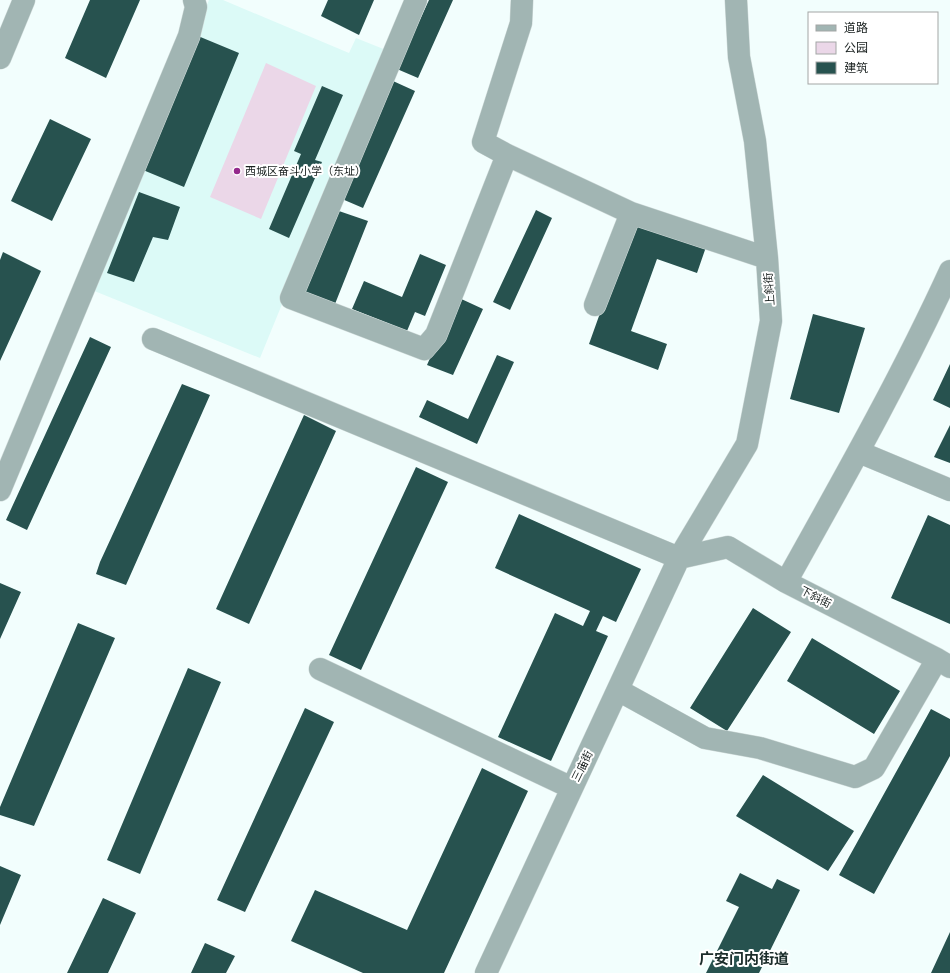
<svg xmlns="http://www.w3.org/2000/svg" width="950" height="973" font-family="Manrope,'Noto Sans SC',sans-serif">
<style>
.built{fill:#dcfaf7}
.green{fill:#ebd7e8}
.building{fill:#27524f}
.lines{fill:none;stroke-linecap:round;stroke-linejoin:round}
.minor-casing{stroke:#cfdad9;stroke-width:23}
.minor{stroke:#a1b5b3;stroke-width:22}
.poi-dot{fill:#94298c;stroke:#fff;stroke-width:1.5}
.labels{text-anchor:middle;stroke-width:4;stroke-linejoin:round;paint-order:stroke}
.poi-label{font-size:11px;fill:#19201f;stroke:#fff;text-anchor:start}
.street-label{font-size:11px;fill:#19201f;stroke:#fff}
.district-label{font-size:15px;font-weight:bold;fill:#1c2d2b;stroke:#fff}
</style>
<rect width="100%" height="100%" fill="#f2fefd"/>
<path class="built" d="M209,0H223L349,53L356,38L386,50L260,358L87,288Z"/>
<path class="green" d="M266,63L316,86L261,219L210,197Z"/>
<path class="building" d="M90,0H140L106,78L65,58Z
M328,0H374L359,35L321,16Z
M429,0H453L418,78L397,69Z
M198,36L239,53L184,187L143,170Z
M393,81L415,91L363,208L342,199Z
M322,86L343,95L315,160L322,162L289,238L269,229L301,154L294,151Z
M50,119L91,139L52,221L11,201Z
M139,192L180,207L168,240L153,237L134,282L107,273Z
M336,210L368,221L335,304L302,292Z
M536,210L552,218L510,310L493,302Z
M633,221L706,247L697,273L657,259L631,331L667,344L658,370L589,344Z
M3,252L41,271L0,361V260Z
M420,254L446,265L425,316L415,312L407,331L352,309L364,281L402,297Z
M457,297L483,309L453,375L427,365Z
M813,314L865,328L839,413L790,399Z
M90,337L111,347L27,530L6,520Z
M497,355L514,362L477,444L419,417L427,400L468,419Z
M950,364V408L933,400Z
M182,384L210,395L126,585L96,574L100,562Z
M304,415L336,431L249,624L216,609Z
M950,425V463L934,457Z
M416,467L448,482L361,670L329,655Z
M519,514L641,569L616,622L603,616L596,631L608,636L551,761L498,737L555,613L583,626L590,611L495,568Z
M928,515L950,525V624L891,598Z
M0,583L21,592L0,639Z
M753,608L791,632L727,731L690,708Z
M78,623L115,638L34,826L0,815V807Z
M812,638L900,691L874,734L787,681Z
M188,668L221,682L140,874L107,860Z
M305,708L334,722L245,912L217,900Z
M931,709L950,719V756L874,894L839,875Z
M482,768L528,791L444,973H363L291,941L315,890L407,930Z
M763,775L854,831L828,871L736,816Z
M0,866L21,875L0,925Z
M740,873L772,889L777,879L800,890L759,973H706L739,907L726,901Z
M103,898L136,913L108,973H67Z
M950,932V973H931Z
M205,943L235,956L226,973H191Z"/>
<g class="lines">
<defs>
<path id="minor" d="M416,0L291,298L424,349L436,335L507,155L483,142L521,23L522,0
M0,58L24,0
M507,155L631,213L767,258
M595,305L631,213
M153,339L679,558
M859,452L950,490
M0,490L189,36L196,7L194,0
M679,558L728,547L786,582L937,659L950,667
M786,582C843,480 901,378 950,271
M320,669L572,788
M618,690L705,738L760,748L855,777L874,768L937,659
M486,973L679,558L747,444L771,321L767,258L755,141L739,57L736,0"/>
</defs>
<use href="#minor" class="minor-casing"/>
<use href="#minor" class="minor"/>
</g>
<circle class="poi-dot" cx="237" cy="171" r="4"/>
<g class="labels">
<g class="poi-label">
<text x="245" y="175">西城区奋斗小学（东址）</text>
</g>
<g class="street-label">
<text transform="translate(769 289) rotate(-94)" y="4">上斜街</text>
<text transform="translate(816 597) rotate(27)" y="4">下斜街</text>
<text transform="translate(582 766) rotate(-64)" y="4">三庙街</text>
</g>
<g class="district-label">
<text x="744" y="964">广安门内街道</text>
</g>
</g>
<rect x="808" y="12" width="130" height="72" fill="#ffffff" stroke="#a3a6a5"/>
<rect x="816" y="25" width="20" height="6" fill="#a1b5b3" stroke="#a3a6a5"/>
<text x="844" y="32" font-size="12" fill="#19201f">道路</text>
<rect x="816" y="42" width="20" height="12" fill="#ebd7e8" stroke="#a3a6a5"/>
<text x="844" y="52" font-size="12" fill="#19201f">公园</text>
<rect x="816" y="62" width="20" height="12" fill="#27524f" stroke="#a3a6a5"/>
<text x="844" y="72" font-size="12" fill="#19201f">建筑</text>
</svg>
